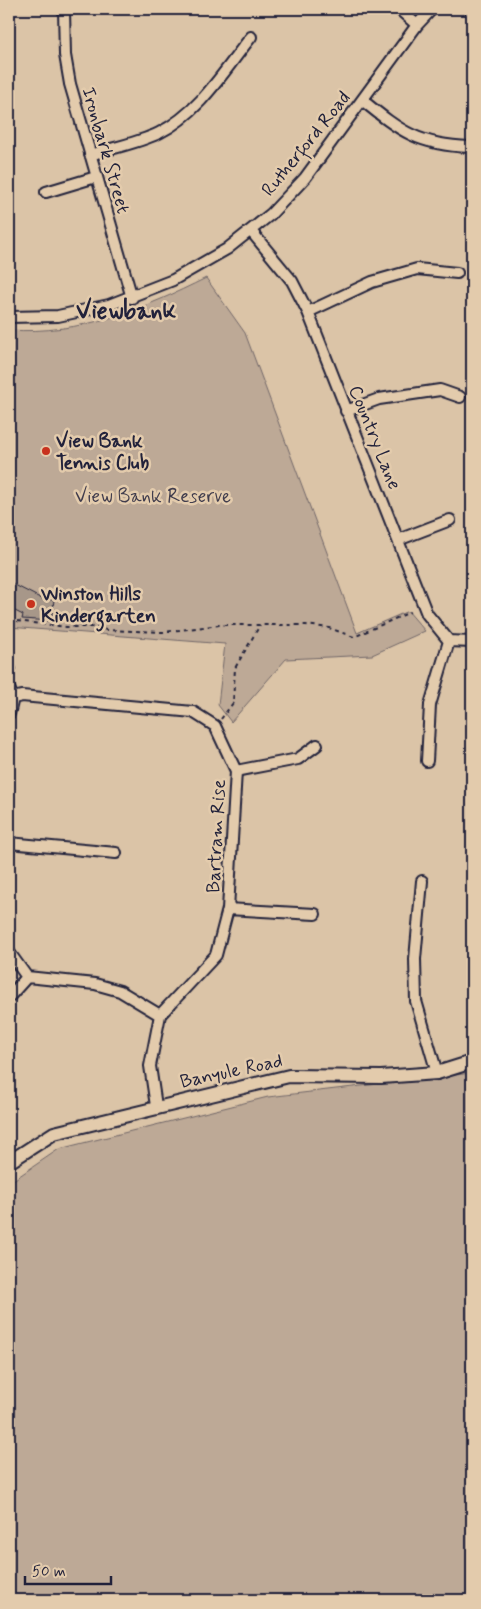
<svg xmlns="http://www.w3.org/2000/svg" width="481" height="1609" font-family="Mynerve,sans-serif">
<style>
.green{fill:#bda996;stroke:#706668}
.building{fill:#a79789;stroke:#22223b}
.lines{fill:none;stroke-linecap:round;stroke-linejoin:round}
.minor-casing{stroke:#22223b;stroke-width:14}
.tertiary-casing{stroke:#22223b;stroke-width:16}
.path{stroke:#22223b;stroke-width:2;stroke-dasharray:4 4;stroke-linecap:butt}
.minor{stroke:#e3cbac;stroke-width:10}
.tertiary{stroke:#e3cbac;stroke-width:12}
.poi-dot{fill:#c8321e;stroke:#e3cbac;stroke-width:2}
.labels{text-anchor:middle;stroke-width:5;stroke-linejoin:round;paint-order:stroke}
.street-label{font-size:19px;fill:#22223b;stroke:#e3cbac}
.poi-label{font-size:19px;font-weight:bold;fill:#22223b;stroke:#e3cbac;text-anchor:start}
.park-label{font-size:19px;fill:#413d4d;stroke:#e3cbac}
.district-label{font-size:24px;font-weight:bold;fill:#22223b;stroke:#e3cbac}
</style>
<rect width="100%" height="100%" fill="#dbc4a7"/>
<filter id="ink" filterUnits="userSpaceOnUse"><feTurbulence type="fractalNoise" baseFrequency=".02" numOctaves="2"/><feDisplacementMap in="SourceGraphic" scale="10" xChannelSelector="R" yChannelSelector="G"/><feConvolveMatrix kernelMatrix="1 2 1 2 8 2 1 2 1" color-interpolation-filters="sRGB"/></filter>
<g filter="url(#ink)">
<path class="green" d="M206,278L245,333L357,633L408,611L425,631L372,655L286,659L231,722L218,705L225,644L9,627V330C80,335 144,309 206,278Z
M472,1073V1600H9V1183L59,1149L268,1097Z"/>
<path class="building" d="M9,582L42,599L54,600L51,621L22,619L23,615L9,608Z"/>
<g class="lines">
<defs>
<path id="minor" d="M64,9L65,55L70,84L132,298
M399,9L417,25
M470,9L472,12
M362,100C401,132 419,145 470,147
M90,155C112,148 138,143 159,133C199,113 224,71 251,37
M46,192L96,177
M251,231L292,281L308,312L427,614L449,641L472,642
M308,312L372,282L417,269L457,273
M9,317L58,316L109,305L173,280L227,249L271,214L305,178L417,25L432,9
M346,411L379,399L440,390L460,397
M398,540L450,520
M9,688L13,698
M9,714L13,698L22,696L193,712L215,726L236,771L228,909L216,955L160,1015L150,1066L156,1106
M427,761L430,705L449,641
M236,771L298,759L317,745
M9,843L116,853
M422,881L415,959L416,1001L437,1073
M228,909L315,914
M9,952L27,977L95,984L120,991L160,1015
M9,997L27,977"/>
<path id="tertiary" d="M9,1162L54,1133L289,1076L381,1077L437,1073L472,1062"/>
</defs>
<use href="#minor" class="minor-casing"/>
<use href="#tertiary" class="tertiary-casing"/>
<path class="path" d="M9,620L66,627H97L106,630L163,632L219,625H306L329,628L354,637L410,612
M9,628L11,658L14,661L16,670
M221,719L233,703L235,668L260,625"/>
<use href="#minor" class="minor"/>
<use href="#tertiary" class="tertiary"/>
</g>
</g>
<g class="poi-dot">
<circle cx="46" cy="451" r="5"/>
<circle cx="31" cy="604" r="5"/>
</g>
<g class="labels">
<g class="street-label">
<text transform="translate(305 143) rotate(-51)" y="7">Rutherford Road</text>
<text transform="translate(107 150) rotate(74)" y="7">Ironbark Street</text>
<text transform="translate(376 437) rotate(68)" y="7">Country Lane</text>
<text transform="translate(215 836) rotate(-87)" y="7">Bartram Rise</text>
<text transform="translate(231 1070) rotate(-12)" y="7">Banyule Road</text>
</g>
<g class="poi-label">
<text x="56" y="447">View Bank<tspan x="56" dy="22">Tennis Club</tspan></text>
<text x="41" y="600">Winston Hills<tspan x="41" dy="22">Kindergarten</tspan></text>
</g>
<g class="park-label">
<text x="153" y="502">View Bank Reserve</text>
</g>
<g class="district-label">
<text x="126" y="318">Viewbank</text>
</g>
</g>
<rect width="481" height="1609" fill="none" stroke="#e3cbac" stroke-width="30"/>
<rect x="15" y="15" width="451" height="1579" fill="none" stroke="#22223b" stroke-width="2" filter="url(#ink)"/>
<path d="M25 1576v8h86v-8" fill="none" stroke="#22223b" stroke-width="2.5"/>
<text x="32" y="1576" font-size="15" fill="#22223b" stroke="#e3cbac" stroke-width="4" paint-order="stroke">50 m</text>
</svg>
